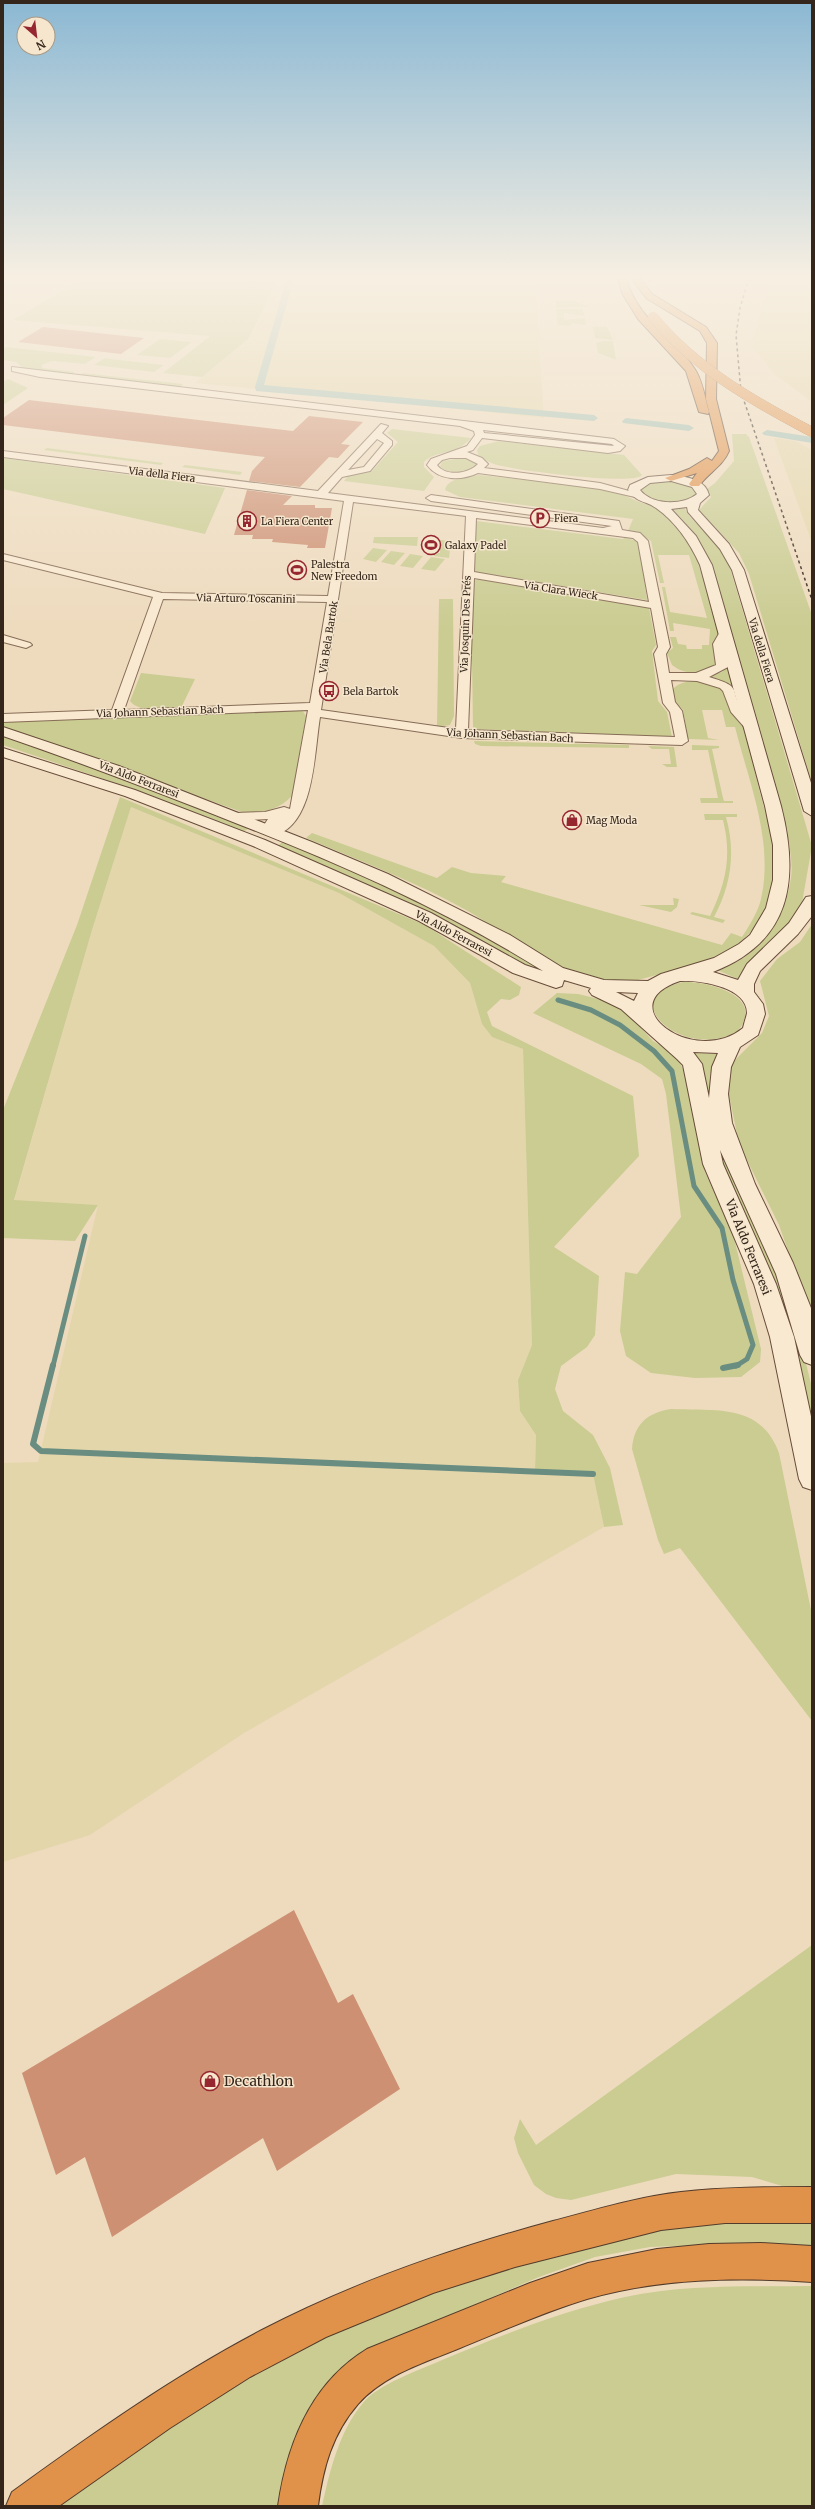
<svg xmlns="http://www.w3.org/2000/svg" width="815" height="2509" font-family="Merriweather,serif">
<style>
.farmland{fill:#e4d6ab}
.green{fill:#cacc92}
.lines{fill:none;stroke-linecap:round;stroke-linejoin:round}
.stream-far1{stroke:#698d81;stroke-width:5}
.stream{stroke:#698d81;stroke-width:6}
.canal{fill:#a1bfb4;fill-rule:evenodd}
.building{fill:#cd9073}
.street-casing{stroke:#866c56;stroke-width:2}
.secondary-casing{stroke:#684d3a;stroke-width:2}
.highway-casing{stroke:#533b2b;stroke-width:2}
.street{fill:#f9e9d1;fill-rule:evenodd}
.secondary{fill:#f9e9d1;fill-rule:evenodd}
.highway{fill:#e0924b;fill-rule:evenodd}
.rail{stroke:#35261b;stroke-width:1.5;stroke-dasharray:3 3;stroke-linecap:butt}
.highway-bridge-casing{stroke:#533b2b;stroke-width:10;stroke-linecap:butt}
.highway-bridge{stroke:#e0924b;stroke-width:10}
.labels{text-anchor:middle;stroke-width:3;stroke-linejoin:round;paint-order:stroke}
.far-street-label{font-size:10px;fill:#35261b;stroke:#f5e6cd}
.far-poi-label{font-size:10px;fill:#35261b;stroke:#f5e6cd;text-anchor:start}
.street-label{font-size:12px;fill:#35261b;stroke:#f5e6cd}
.near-poi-label{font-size:14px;fill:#35261b;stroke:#f5e6cd;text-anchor:start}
</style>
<rect width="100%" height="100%" fill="#eedbbe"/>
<path class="farmland" d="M279,278H535L544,418L195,383L248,339Z
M769,278L812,281V402L773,373L752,346Z
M774,438L795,441L812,450V543Z
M131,807L339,893L434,946L470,983L482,1024L492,1037L523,1049L532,1345L518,1380L520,1411L536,1435L535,1470L593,1474L604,1527L244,1733L90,1835L3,1862V1463L38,1462L98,1205L14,1201L92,930Z"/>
<path class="green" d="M83,278H279L248,339L202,377L163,373L210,336L13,320Z
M556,301H574L590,307L556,308Z
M556,309H583L584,316L564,313V316H557Z
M557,317H564V320L585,318L586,325L572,323L571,326L558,325Z
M593,327H607L613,340L595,338Z
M160,339L192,342L170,358L137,355Z
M603,341H613L616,360L598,353L596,343Z
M7,347L96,357L85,364L52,361L42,365V368L75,372L70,376L24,369L16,362L3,360V349Z
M105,358L110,359L164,365L154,372L94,365Z
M83,373L183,384L179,388L78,376Z
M8,379L28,388L3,405V382Z
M392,429L471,438C454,457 437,449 424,462V467L434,477L424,491L344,481L348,476L372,471L398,442L387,433Z
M732,434H746L749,437L812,615V783L749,574L739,553L699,510L711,497L707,489L715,483L734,461Z
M499,441L624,455L642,475C635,486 511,470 494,464C488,462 483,459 478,455L477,450L480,446Z
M47,448L163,463L161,465L44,450Z
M3,458L225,488L205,534L3,489Z
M463,458L476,462L477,467C464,472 452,475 440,467L442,461Z
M185,465L242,472L240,475L182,467Z
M480,475L609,489C620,492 627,497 637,501C643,504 649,504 654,507C698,534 706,588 718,633L716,638L719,664C702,673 688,677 672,665L667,653L673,648L670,637H676L678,644L686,645L687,649H702V645H709L710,629L673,623L674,631H670L662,587H665L670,612L707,618L689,555H658L664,583H660L651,541L640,534L628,531L633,519L460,497L445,490C447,478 469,476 480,475Z
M672,481L684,484L692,488L696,493L693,498C676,504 657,504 642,493V489L651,483Z
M684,507L690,517L717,543L728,561L812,846L802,903L786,927L747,964L738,979L717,970C759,958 785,920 791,878C795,849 780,813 772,786C760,741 747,696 734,651L733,638C719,595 709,536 669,508Z
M476,521L623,539L625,537L639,542L647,600L476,572L473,570Z
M374,537H418L417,546L373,543Z
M440,540L451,541L449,558L434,556V553H440Z
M373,548L387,550L376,562L363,559Z
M391,551L405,553L394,565L381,562Z
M410,554L423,556L413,568L400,566Z
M431,557L445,559L435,571L421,569Z
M479,579L649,608L656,645L652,651L658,701L667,712L672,737L473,729L471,586L474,580Z
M439,599H453L454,716L450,725L437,727Z
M727,667L733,687L704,677L722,672Z
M141,673L195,679L181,708C166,708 140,714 130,701Z
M701,681L722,686C728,700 737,713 743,726C751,745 754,769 759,789C765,812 773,835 774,859C778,921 733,962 675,971C649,975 628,987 601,982C558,974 506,933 468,911C416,882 360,861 306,838L312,833L437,878L452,867L471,873L506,876L501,882L722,945L731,933L742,937C749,926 758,912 761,899C774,841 749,783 735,727H726L722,710H702L708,738L719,740L688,739L683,710L674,701L673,689C680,681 691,681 701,681Z
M295,710H302L306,716L292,796C277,811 262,813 242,812L3,727V722Z
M3,735L34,745L252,827L240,833L121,785L3,745Z
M474,741L629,745V748L481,746L475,744Z
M692,745L719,746V748L712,749L723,798L724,801H733V803H701L700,798H718L708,750H692Z
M648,746L674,747L677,767H667L662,764H671L669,749H652Z
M120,797L425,925L521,987L519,995L510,1000L501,999L487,1012L492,1026L633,1096L639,1156L554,1247L599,1276L595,1335L587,1347L561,1366L555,1389L563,1411L593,1435L610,1468L623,1525L604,1527L593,1474L535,1470L536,1435L520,1411L518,1380L532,1345L523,1049L492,1037L482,1024L470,983L434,946L339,893L131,807L92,930L14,1200L98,1205L75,1241L3,1238V1110L77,925Z
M704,814H737V817H726C736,852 731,886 714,917L725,920L723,923L690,914L692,912L710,916C726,883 732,856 723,820H705Z
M284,840L453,917L539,968L536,972C451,926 367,881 277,847Z
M673,898L679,899L677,907L671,912L639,905H674Z
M812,924V1319L779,1225L739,1144L727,1085L731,1064L762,1033L769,1016L760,981L777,959L800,942Z
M683,982C702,981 758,992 743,1023C740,1031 732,1035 724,1037C674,1052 617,997 683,982Z
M557,993L578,994L607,1001L629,1015L653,1041L676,1055L686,1075L705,1172L733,1234L761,1349L760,1362L741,1377L695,1378L651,1373L626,1356L620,1331L625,1272L637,1274L681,1217L666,1094L662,1079L641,1064L533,1013Z
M693,1053L718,1054L710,1075L711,1091L799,1335L812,1388V1434L723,1175Z
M671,1409C715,1411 761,1403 779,1453L812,1615V1721L680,1548L664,1554L658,1540L632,1449C634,1424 647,1413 671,1409Z
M812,1945V2189L789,2188L752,2177L676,2174L571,2200L556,2198L546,2194L534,2185L518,2153L514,2138L520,2119L536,2145Z
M812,2220V2247L674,2246L650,2247L595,2257L539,2277L376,2347L279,2506H53C118,2462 183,2416 250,2376C343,2322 447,2285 550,2256C603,2242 658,2227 712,2222C745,2219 779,2221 812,2220Z
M812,2286V2506H322C330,2471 339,2431 363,2403C378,2384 420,2370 442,2360C502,2335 562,2311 625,2297C686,2284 750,2287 812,2286Z"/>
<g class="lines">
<path class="stream-far1" d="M558,1000L591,1010L620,1025L654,1051L672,1071L694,1186L722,1228L733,1280L753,1345L747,1359L736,1366
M53,1366L85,1236"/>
<path class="stream" d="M53,1365L33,1444L41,1451L593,1474
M723,1368L738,1365"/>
<path class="canal" d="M287,278H294L264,385L594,415L598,418L594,421L256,391L255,387Z
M626,418L689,425L694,428L689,431L623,423L622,421Z
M767,430L812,437V443L764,435L762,433Z"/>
</g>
<path class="building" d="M43,327L144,338L121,354L18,342Z
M29,400L293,431L309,416L363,422L341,444L350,445L338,458L329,457L300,487L249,481L252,471L265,457L3,425V418Z
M247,490L292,496L283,505H315V508H332L325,548H307L308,545L272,542L273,539H252L253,535H234Z
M294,1910L338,2003L353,1994L400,2089L277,2171L263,2138L112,2237L85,2157L56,2175L22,2073Z"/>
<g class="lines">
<defs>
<path id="street" d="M12,367L614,439L625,446L620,451L608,453L482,438L473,450L467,452L482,458L488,464L484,468L600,483L640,494L635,497L600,489L478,473C461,481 439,481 427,465L431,459L467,446L475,435L474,431L460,426L40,377L12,371ZM483,430L612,444L614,446L484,433ZM450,458H466L478,464C468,474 446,477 437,465L442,460Z
M381,424L388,426L382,433L392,441V445L370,471L342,477L328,493L603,528L612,526L431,501L426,498L431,495L619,521L622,530L640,533L648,541L670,647L666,654L669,673H696L716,665L713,644L721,630H729L731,632L725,644L728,667L709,677C746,688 727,689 744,712C747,717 753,721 756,726L754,729H746L731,712L723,691L720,688L697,681L671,680L675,702L682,711L688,741L682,745L462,738L320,717C314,753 315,826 273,836L266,832L264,825L268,819L235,821L228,817L235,813L265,812L284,807L290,809L308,710L3,722V714L112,710L153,597L3,560V554L162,593L328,596L344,501L3,457V451L318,491ZM377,439L384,443L364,467L348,470ZM353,502L466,516L456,729L321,710ZM476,518L633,538L638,542L649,602L474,572ZM474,578L651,608L658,647L654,654L663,703L670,712L675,737L468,730ZM163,599L327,602L310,703L124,710Z
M3,635L30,643L32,645L26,648L3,642Z"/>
<path id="secondary" d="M671,475C685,477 705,478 709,495L700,503L698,510L729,544L744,570L812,786V816L804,811L732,570L720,549L688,512L687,507L671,509L696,536L712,565L781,806C800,880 791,942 713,972L738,980L747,964L789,923L806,897L812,896V916L798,934L760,971L754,984V992L763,1004L765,1014L758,1035L740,1047L731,1067L728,1094L732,1123L755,1184L793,1263L811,1308L812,1365L804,1362L800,1355L776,1274L720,1150L723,1164L776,1284L794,1337L812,1421V1490L803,1487L799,1479L770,1337L754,1284L703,1164L683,1065L677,1059L621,1009L592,995L589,991L591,988L564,980L562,986L556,988L513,973L419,921L253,846L125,796L3,757V748L135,790L265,840L431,913L525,965L543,971C447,911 343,865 238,824C160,793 82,763 3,736V727L119,766L312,842L388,874L510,935L563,968L604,980L648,981L661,974L714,958L739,944L750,935L766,908L773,880V845L765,806L700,565C690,543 676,522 656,508C645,500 638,504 628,490L630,485L648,477ZM671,481L692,487L697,494C682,506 652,505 640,490L650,483ZM680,981C698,980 747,986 747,1013C746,1018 744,1023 743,1028C694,1068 608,1005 680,981ZM616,992L638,993L634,1001ZM693,1052L718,1053L712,1067L709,1098L702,1064Z"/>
<path id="highway" d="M618,278H626C638,322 674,335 696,371C703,383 705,398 709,412L708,414L699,412L686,371L638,319L622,293Z
M631,278H640L652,294L706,327L717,343L716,399L729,451C723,466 708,473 699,486H691L689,484L697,473L671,481L665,478L689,469L707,458L712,461L719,451L706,399L707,343L700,331L646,298Z
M812,2187V2223H725L661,2230L515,2267L433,2293L326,2337L250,2377L170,2428L59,2506H6L12,2492C92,2434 174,2376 262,2330C354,2282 453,2248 553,2221C595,2210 637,2197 681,2192C724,2187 768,2187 812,2187Z
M761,2243L812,2246V2282C737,2277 660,2278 587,2299C544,2312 502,2331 460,2348C424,2363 385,2374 358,2404C332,2434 323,2468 318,2506H278C287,2444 311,2383 367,2349L530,2283L588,2263L657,2249L709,2244Z"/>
</defs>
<use href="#street" class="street-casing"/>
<use href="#secondary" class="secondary-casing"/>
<use href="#highway" class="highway-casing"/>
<use href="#street" class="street"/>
<use href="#secondary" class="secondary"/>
<use href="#highway" class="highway"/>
<path class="rail" d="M749,278L740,308L736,335L741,392L812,600"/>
<defs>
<path id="highway-bridge" d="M653,317C696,369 753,401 812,432"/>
</defs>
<use href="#highway-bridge" class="highway-bridge-casing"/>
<use href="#highway-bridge" class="highway-bridge"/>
</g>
<linearGradient id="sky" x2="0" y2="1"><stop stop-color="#8bb8d3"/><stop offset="0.44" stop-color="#f7efe2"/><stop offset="1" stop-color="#f7efe2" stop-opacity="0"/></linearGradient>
<rect width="815" height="630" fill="url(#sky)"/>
<defs>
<symbol id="parking-ring" viewBox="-11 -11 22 22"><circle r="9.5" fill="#f5e6cd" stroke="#962630" stroke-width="1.5"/><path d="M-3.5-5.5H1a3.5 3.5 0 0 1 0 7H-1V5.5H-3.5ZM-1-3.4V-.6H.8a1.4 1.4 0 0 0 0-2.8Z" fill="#962630"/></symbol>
<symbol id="building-ring" viewBox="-11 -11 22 22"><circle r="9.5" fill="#f5e6cd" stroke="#962630" stroke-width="1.5"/><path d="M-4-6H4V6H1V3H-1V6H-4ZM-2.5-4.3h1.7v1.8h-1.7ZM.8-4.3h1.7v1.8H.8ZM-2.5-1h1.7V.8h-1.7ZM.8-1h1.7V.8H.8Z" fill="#962630"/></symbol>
<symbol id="stadium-ring" viewBox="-11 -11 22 22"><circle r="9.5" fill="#f5e6cd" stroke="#962630" stroke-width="1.5"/><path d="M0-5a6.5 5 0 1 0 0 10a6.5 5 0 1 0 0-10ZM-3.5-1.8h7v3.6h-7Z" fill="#962630"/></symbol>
<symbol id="bus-ring" viewBox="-11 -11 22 22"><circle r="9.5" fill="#f5e6cd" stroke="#962630" stroke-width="1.5"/><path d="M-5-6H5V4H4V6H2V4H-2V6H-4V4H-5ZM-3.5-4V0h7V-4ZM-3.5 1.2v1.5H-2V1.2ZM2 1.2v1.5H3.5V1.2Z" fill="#962630"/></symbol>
<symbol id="shop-ring" viewBox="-11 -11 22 22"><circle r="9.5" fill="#f5e6cd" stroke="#962630" stroke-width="1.5"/><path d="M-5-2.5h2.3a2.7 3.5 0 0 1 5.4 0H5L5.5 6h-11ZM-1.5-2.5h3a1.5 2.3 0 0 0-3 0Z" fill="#962630"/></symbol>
</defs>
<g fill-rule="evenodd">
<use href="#parking-ring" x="529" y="507" width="22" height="22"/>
<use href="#building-ring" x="236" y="510" width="22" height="22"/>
<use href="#stadium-ring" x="420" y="534" width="22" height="22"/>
<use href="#stadium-ring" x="286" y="559" width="22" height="22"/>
<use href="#bus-ring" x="318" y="680" width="22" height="22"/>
<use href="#shop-ring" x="561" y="809" width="22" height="22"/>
<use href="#shop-ring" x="199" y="2070" width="22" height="22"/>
</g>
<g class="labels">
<g class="far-street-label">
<text transform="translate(162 474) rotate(7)" y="4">Via della Fiera</text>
<text transform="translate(561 590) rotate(9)" y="4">Via Clara Wieck</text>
<text transform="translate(246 598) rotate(1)" y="4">Via Arturo Toscanini</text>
<text transform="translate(465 624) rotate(-88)" y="4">Via Josquin Des Prés</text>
<text transform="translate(328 637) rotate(-81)" y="4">Via Bela Bartok</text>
<text transform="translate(762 650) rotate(73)" y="4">Via della Fiera</text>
<text transform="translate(160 711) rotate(-2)" y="4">Via Johann Sebastian Bach</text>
<text transform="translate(510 735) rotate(3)" y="4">Via Johann Sebastian Bach</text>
<text transform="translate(139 779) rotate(21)" y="4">Via Aldo Ferraresi</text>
<text transform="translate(454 933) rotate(28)" y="4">Via Aldo Ferraresi</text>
</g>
<g class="far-poi-label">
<text x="554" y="522">Fiera</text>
<text x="261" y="525">La Fiera Center</text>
<text x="445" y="549">Galaxy Padel</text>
<text x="311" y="568">Palestra<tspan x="311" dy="12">New Freedom</tspan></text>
<text x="343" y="695">Bela Bartok</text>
<text x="586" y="824">Mag Moda</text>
</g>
<g class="street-label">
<text transform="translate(748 1247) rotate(68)" y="4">Via Aldo Ferraresi</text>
</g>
<g class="near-poi-label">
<text x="224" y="2086">Decathlon</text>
</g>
</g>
<rect width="815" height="2509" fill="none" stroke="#35261b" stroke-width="8"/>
<g transform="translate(36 36) rotate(152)"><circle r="19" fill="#f5e6cd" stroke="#a89986"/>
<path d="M0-3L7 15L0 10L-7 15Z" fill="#962630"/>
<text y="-6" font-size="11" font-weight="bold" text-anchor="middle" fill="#35261b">N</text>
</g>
</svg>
